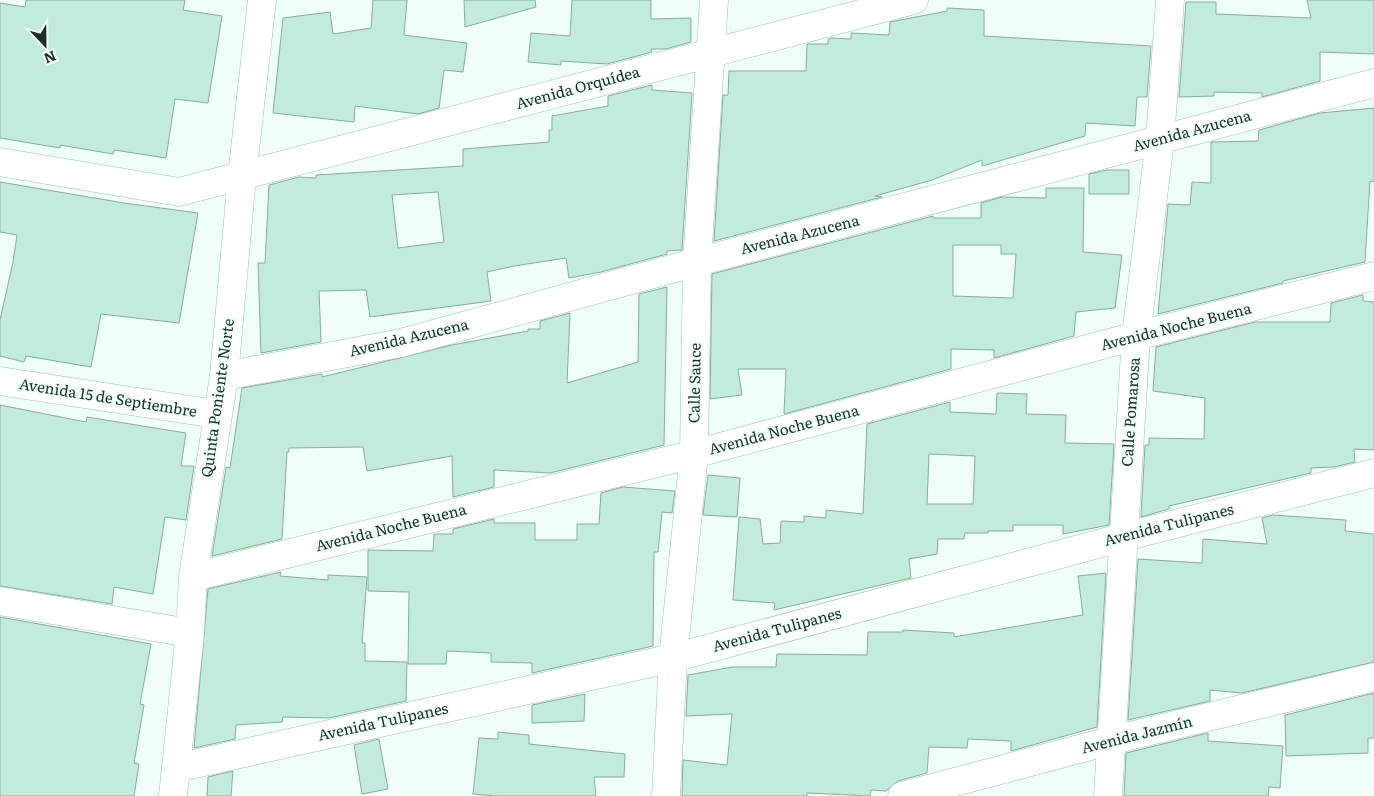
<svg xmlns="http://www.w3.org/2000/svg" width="1374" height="796" font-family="Literata,serif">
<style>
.building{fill:#c2ebdb;stroke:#86ad9e;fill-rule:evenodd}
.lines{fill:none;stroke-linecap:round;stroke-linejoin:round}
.minor-casing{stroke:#9ac2b2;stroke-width:29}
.minor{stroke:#fff;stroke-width:28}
.labels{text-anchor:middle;stroke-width:4;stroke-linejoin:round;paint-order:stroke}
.street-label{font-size:15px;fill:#1c2c26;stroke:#effff8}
</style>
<rect width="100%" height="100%" fill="#effff8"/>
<path class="building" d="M26,0H185L183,10L222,16L208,103L175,99L166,158L114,150L113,154L60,145V148L0,138V3L25,7Z
M373,0H407L404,35L467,43L463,72L444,70L439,108L418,114L355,106L354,122L273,113L283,18L330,12L333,34L371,28Z
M464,0H535L536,7L465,27Z
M572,0H651V19L691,18V42L666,49H651L652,52L607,64L561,61V65L528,62L531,33L570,36Z
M1307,0H1374V54L1320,52V81L1262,97V93L1214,92V96L1179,97L1186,2H1216V14L1311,18Z
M947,8L984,10V36L1151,46L1147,97H1137L1135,126L1086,123L1085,136L982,166V160L932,180L875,196L882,197L714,241L723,95H728L729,71H806L807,44H828V39L832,38L851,39V33L889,35L890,22L947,11Z
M652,85V90L692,93L682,250L667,251V254L601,272L569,278L566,258L514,266L487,272L491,301L370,317L366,290L319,291L321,342L261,353L258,263H265L269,185L299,177L316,178V175L463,166V149L549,142V130H552V116L608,106V96ZM438,192L444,242L398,248L392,195Z
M1374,108V182L1370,181L1365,262L1283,281V283L1158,314L1168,204L1190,205L1192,182L1211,183V142L1258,141L1259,130L1320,113Z
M1107,170H1129V194H1089V174Z
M0,182L124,203L198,213L179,323L101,314L91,367L26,356L24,362L0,356V320L13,262L17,235L0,232Z
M1046,188H1084L1083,252L1122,255L1115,308L1076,312L1074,336L994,358V350L951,349V369L784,414L786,369H738L742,395L710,399L712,274L933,216V218H981V203L1002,197L1046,198ZM953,245H1001V254H1016L1013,298L953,296Z
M667,287L664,445L550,473L494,470V487L453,497L452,456L367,471L363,447L289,448V452H287L282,539L212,556L226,467L230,468L242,388L322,374V377L452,345L528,331V329H540V321L570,313L567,383L638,362L639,294Z
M1363,295V301L1374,302V450L1354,449L1355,462L1334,467L1311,468V473L1169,506V509L1141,517L1145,445H1149V438L1204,439L1205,398L1153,391L1156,347L1255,322H1330L1331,303Z
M997,393L1027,394L1026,414L1066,415L1065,443L1114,444L1109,525L1063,534V525H1013V531H988V533H965L964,539H938L937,554L909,559L911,578L774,610L775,603L733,600L739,517L760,519L763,544L780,543L781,521L804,522V516L826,518V510L863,514L867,424L950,402V412L996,414ZM929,454L975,456L973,504H927Z
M0,405L86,422L87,417L186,433L181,466H194L186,520L165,517L153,594L114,587L112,604L0,586Z
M708,475L740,478L737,517L703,515Z
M623,487L675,491L672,513L662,512L658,552H654L653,646L532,673V663L491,662V653L447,651L446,664H408L409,592L368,591V550L433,551L434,534H453V529L494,519V523H535V540H577V524H599L601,493Z
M1273,515L1346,520L1345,531L1374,534V662L1242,693L1210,690V701L1128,720L1138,559L1202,563L1203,539L1267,544L1262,518Z
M281,572L280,576L328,580V575L367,577L362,643H365V661L407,662L406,701L329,718L283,717L282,722L236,725L235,739L194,748L208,589Z
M1106,573L1097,727L1011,751V741L968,739L967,748L929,747L927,773L898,781L886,791L871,790L870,796L807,793V796H682L683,760L727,765L732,714L686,716L688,675L732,667H776L777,654L867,655L868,632H903V630L954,633V637L1083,615L1078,576Z
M0,617L151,644L140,704L144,705L134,763L139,764L134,796H0Z
M1374,693V738H1368V753L1286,756L1285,715Z
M585,694L584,721L532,723V705Z
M498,732L529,735V744L625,754L624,777H594L596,796H497L473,794L479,738L498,739Z
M1208,733V741L1283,746L1280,788L1269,787L1268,796H1124L1126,753Z
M379,739L388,789L362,794L354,745Z
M233,771L231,796H207L208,777Z"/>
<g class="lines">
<defs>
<path id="minor" d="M0,162L179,192L914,0
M224,376L401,343L697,262L1374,83
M0,381L216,414
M193,577L694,454L1136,336L1374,276
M0,601L190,633
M176,768L673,658L1124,537L1374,473
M173,796L190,633L193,577L224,376L242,176L262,0
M666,796L673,658L694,454L697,262L714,0
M902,796L1113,740L1374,677
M1108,796L1136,336L1160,140L1170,0"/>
</defs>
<use href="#minor" class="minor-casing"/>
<use href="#minor" class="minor"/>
</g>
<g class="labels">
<g class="street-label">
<text transform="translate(578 88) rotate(-15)" y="5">Avenida Orquídea</text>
<text transform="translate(1192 131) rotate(-15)" y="5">Avenida Azucena</text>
<text transform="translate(800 235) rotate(-14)" y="5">Avenida Azucena</text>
<text transform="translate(1176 327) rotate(-14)" y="5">Avenida Noche Buena</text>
<text transform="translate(409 338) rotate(-13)" y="5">Avenida Azucena</text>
<text transform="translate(695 383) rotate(-89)" y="5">Calle Sauce</text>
<text transform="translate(108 398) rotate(9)" y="5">Avenida 15 de Septiembre</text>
<text transform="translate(218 398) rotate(-82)" y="5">Quinta Poniente Norte</text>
<text transform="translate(1131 412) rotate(-86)" y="5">Calle Pomarosa</text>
<text transform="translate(784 430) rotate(-15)" y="5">Avenida Noche Buena</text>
<text transform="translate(1169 525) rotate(-14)" y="5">Avenida Tulipanes</text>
<text transform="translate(391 528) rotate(-14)" y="5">Avenida Noche Buena</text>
<text transform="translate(777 630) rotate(-15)" y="5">Avenida Tulipanes</text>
<text transform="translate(383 722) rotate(-12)" y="5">Avenida Tulipanes</text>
<text transform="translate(1137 735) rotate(-14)" y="5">Avenida Jazmín</text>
</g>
</g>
<g transform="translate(45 45) rotate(158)" stroke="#effff8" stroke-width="4" paint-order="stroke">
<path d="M0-4L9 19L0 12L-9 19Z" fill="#1c2c26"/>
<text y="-8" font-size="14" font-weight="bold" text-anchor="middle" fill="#1c2c26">N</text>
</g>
</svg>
